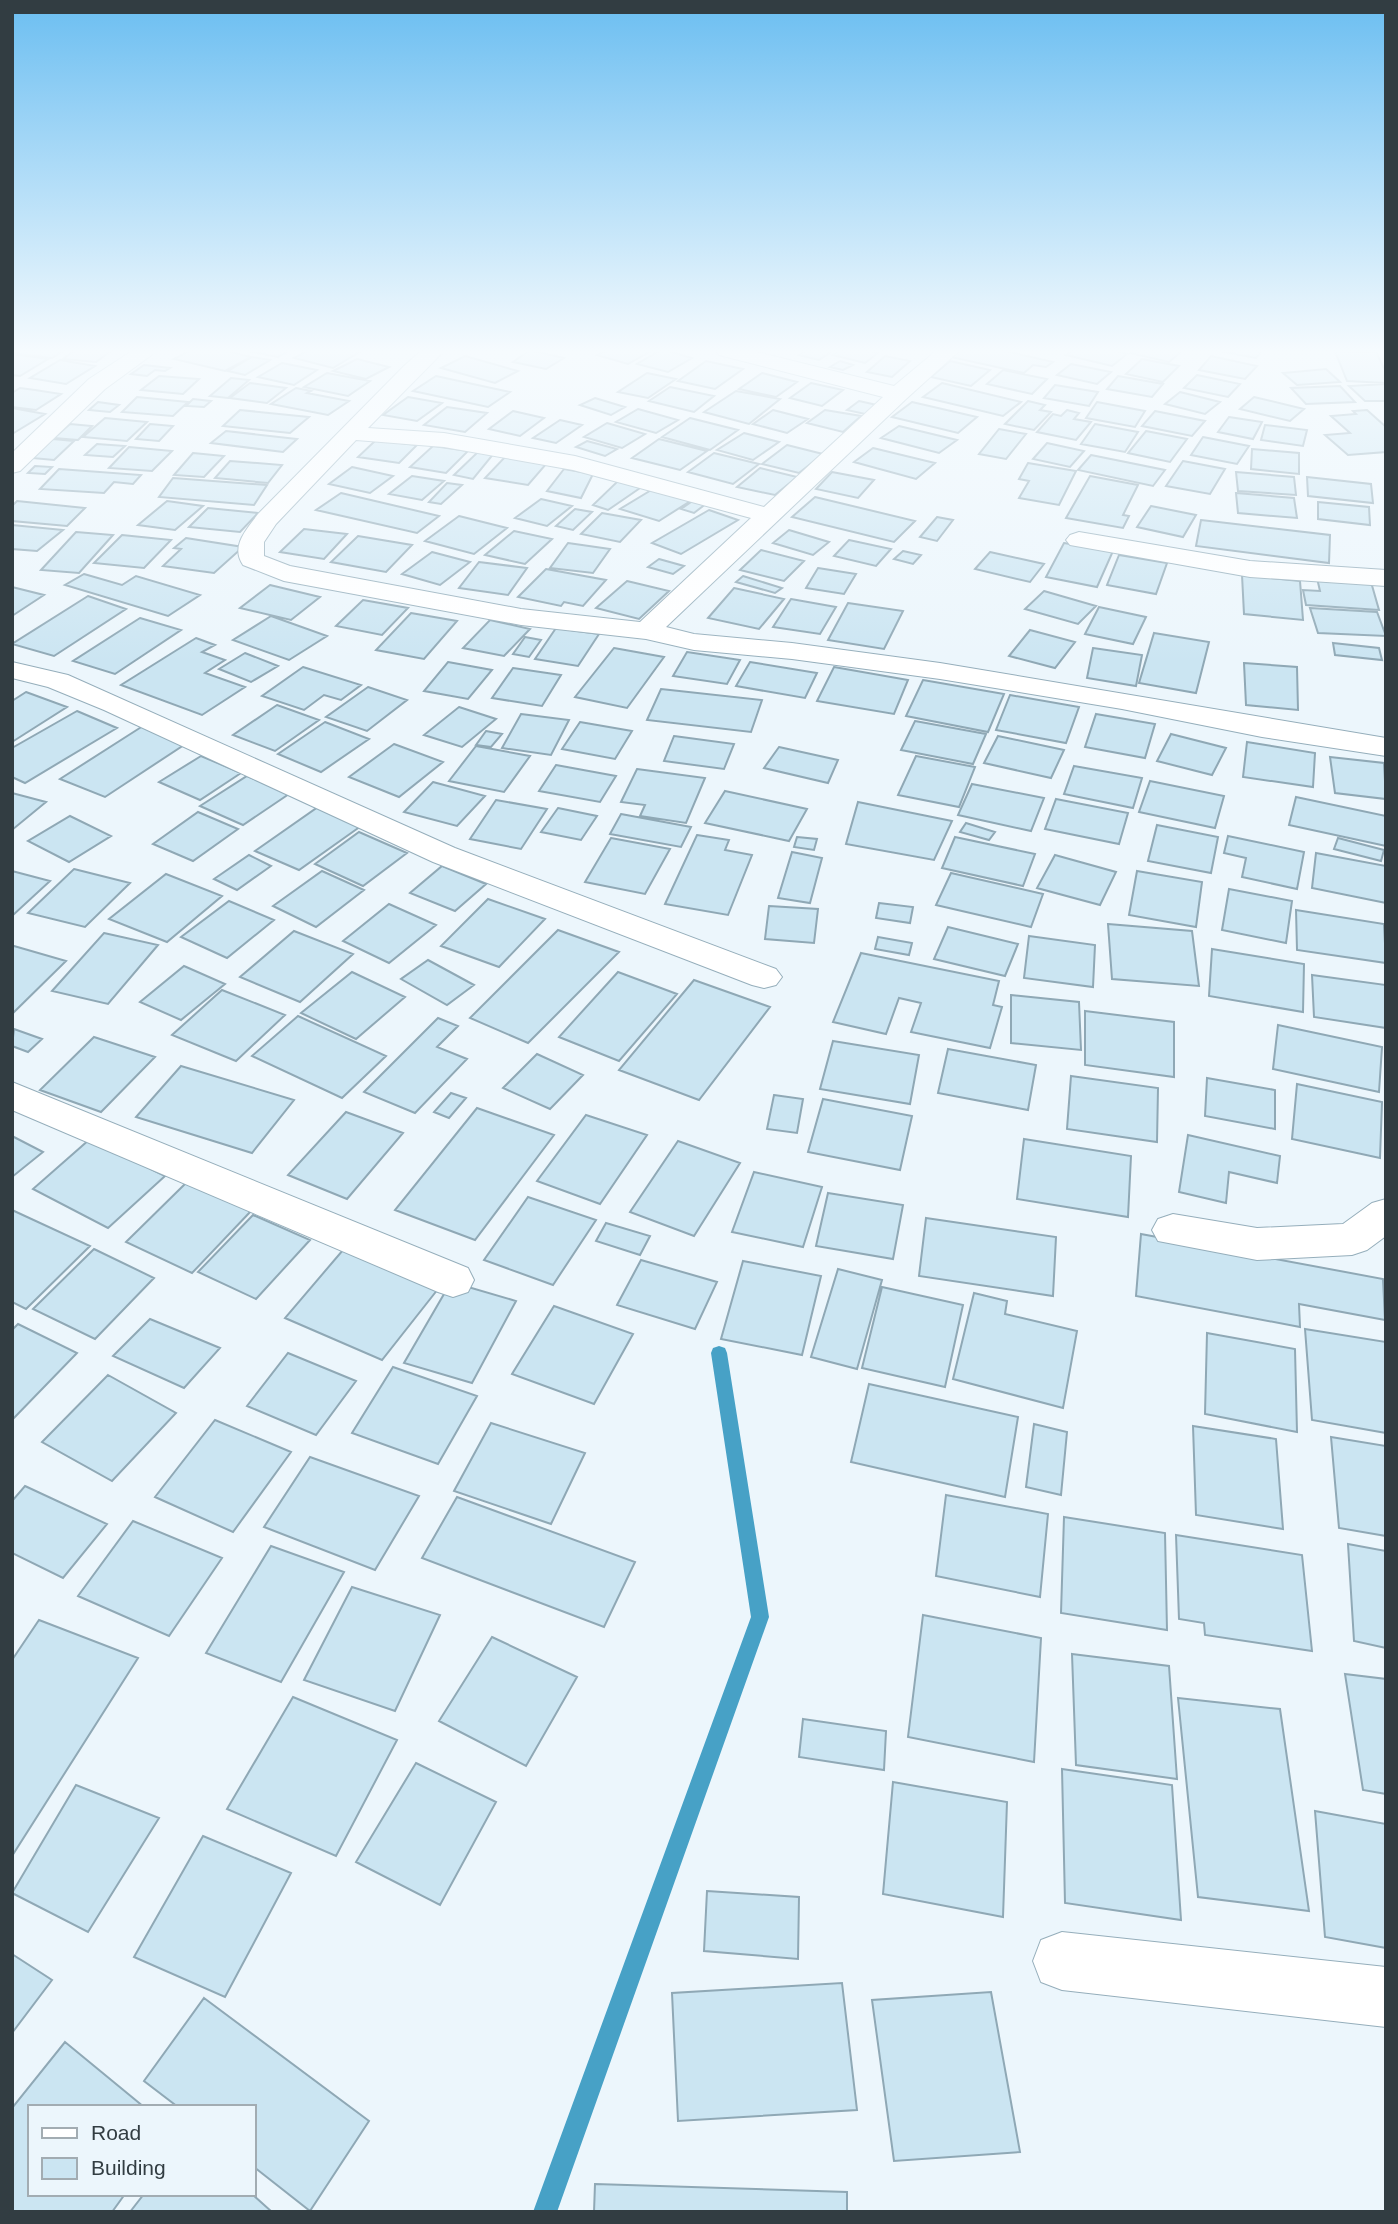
<svg xmlns="http://www.w3.org/2000/svg" width="1398" height="2224" font-family="Arial,sans-serif">
<style>
.lines{fill:none;stroke-linecap:round;stroke-linejoin:round}
.stream{fill:#47a1c6;fill-rule:evenodd}
.building{fill:#cbe5f2;stroke:#8fa8b5;stroke-width:2}
.minor-casing{stroke:#95aebb;stroke-width:2}
.tertiary-casing{stroke:#95aebb;stroke-width:2}
.minor{fill:#fff;fill-rule:evenodd}
.tertiary{fill:#fff;fill-rule:evenodd}
</style>
<rect width="100%" height="100%" fill="#ecf6fc"/>
<g class="lines">
<path class="stream" d="M719,1346L725,1348L727,1353L769,1617L557,2212H533L751,1617L711,1353L713,1348Z"/>
</g>
<path class="building" d="M15,351H63L52,358L12,353Z
M73,351H111L96,362L63,359Z
M189,351H227L251,357L225,371L174,359Z
M247,351H288L278,357Z
M307,351H361L333,368L294,358Z
M529,351H534L564,358L546,369L513,362Z
M605,351H651L628,364L597,355Z
M659,351H668L692,358L668,372L637,364Z
M805,351H832L819,360L799,355Z
M839,351H871L878,353L865,363L833,355Z
M958,351H1005L1053,362L1046,367L1033,365L1024,373L951,357Z
M1072,351H1117L1127,354L1112,366L1066,355Z
M1132,351H1182L1169,362L1130,353Z
M1219,351H1262L1256,358Z
M1335,351L1376,352L1386,372V383L1347,381Z
M12,354H13L48,359L20,376L12,375Z
M465,356L518,371L495,383L441,368Z
M885,356L910,361L892,377L867,372Z
M1211,356L1257,366L1245,379L1199,370Z
M252,357L270,360L245,375L228,371Z
M357,359L389,367L366,379L333,371Z
M1142,359L1179,366L1163,382L1126,374Z
M60,360L95,366L66,384L30,378Z
M706,361L743,369L715,389L678,381Z
M840,361L853,365L843,370L830,367Z
M950,361L990,370L971,386L931,377Z
M282,363L317,370L294,385L258,377Z
M1071,364L1111,372L1097,384L1057,375Z
M144,365L170,368L165,371L155,370L147,376L131,374Z
M1326,369L1340,382L1297,385L1283,373Z
M1003,370L1047,379L1032,394L987,384Z
M327,373L370,381L348,396L304,387Z
M647,373L676,379L648,398L618,392Z
M762,373L797,382L776,397L739,389Z
M1197,375L1240,384L1228,397L1184,388Z
M159,376L199,379L183,394L141,390Z
M436,376L510,392L488,407L413,391Z
M1118,376L1163,384L1152,397L1107,389Z
M231,378L249,380L228,398L210,396Z
M250,383L286,388L267,403L230,398Z
M811,383L843,390L822,406L790,398Z
M942,383L1021,402L1003,416L923,397Z
M1386,384V401H1365L1349,386Z
M1055,385L1098,392L1089,406L1044,398Z
M1340,386L1355,402L1306,404L1291,388Z
M670,387L714,396L694,412L649,401Z
M20,388L35,390L61,394L36,410L12,407V393Z
M296,388L311,391L307,393L349,401L328,415L271,404Z
M736,391L780,399L749,424L704,412Z
M1180,392L1220,402L1205,414L1165,404Z
M137,397L188,402L173,416L122,412Z
M408,397L442,403L417,421L383,415Z
M1254,397L1304,409L1290,421L1240,409Z
M595,398L625,407L611,415L580,405Z
M193,399L211,401L204,407L186,406Z
M859,401L877,405L865,414L847,410Z
M1028,401L1045,405L1040,410L1051,412L1034,430L1005,424Z
M98,402L119,405L110,412L89,410Z
M912,402L977,417L958,433L892,417Z
M1097,402L1145,411L1135,427L1086,418Z
M447,407L487,413L465,432L424,425Z
M12,408L45,414L12,434Z
M638,409L678,420L656,433L616,422Z
M240,410L309,417L290,433L223,426Z
M773,410L808,419L787,433L753,424Z
M825,410L861,416L843,432L807,423Z
M1067,410L1079,413L1074,419L1091,422L1076,440L1037,432L1053,414L1061,416Z
M1367,410L1386,427V452L1348,455L1325,435L1350,433L1331,416L1356,414L1353,411Z
M513,411L544,418L520,436L489,429Z
M1155,411L1205,421L1192,436L1142,426Z
M1229,417L1262,422L1253,439L1218,432Z
M105,418L147,422L127,441L83,437Z
M690,418L738,430L710,450L662,437Z
M560,420L582,425L556,443L533,438Z
M607,423L645,434L622,448L584,437Z
M70,424L92,426L78,440L54,438Z
M150,424L173,426L159,441L136,439Z
M1095,424L1138,432L1125,452L1081,444Z
M1265,425L1307,430L1303,446L1261,440Z
M899,426L957,440L939,453L881,438Z
M999,429L1026,434L1006,459L979,454Z
M226,431L297,439L283,452L211,443Z
M1146,431L1187,439L1170,462L1128,453Z
M744,433L779,442L753,460L717,450Z
M1203,437L1249,446L1237,464L1191,455Z
M53,439L74,441L54,460L32,458Z
M659,439L707,451L680,470L632,458Z
M376,440L417,445L399,463L358,457Z
M587,441L617,449L605,456L576,447Z
M1047,443L1084,451L1070,467L1033,459Z
M97,444L125,446L113,457L85,455Z
M787,445L823,454L799,473L762,464Z
M433,446L468,451L446,473L410,467Z
M129,447L172,451L152,471L109,468Z
M873,448L935,463L916,479L854,462Z
M1252,449L1299,453V474L1251,469Z
M480,450L495,452L473,479L454,475Z
M193,453L224,456L204,477L174,475Z
M714,453L759,464L733,484L688,472Z
M1091,455L1165,470L1153,486L1078,470Z
M505,457L547,463L528,485L485,478Z
M230,461L282,465L268,483L215,478Z
M1183,461L1225,469L1210,494L1166,486Z
M1028,463L1076,471L1059,505L1019,498L1029,481L1019,479Z
M35,466L52,467L45,474L28,473Z
M352,467L393,476L370,493L329,484Z
M760,468L797,477L775,495L737,487Z
M59,469L141,475L133,484L114,482L104,493L40,489Z
M564,469L593,474L581,498L547,491Z
M832,472L874,480L858,498L816,489Z
M1236,472L1294,477L1296,495L1238,491Z
M412,476L444,481L422,500L389,494Z
M1090,476L1138,485L1123,515L1129,516L1123,528L1066,518Z
M1307,477L1371,484L1373,503L1308,496Z
M173,478L267,485L254,505L159,497Z
M619,480L643,486L608,510L593,505Z
M447,483L462,485L441,504L429,502Z
M653,489L692,500L659,521L620,509Z
M341,493L439,516L417,533L316,510Z
M1236,493L1294,498L1297,518L1238,513Z
M815,497L915,521L894,542L792,517Z
M541,499L572,506L547,526L515,518Z
M694,500L707,503L694,513L681,509Z
M17,501L85,508L67,526L12,521V506Z
M167,501L203,506L175,530L138,525Z
M1318,502L1369,507L1370,525L1318,519Z
M1151,506L1196,515L1183,537L1137,527Z
M208,508L258,513L240,532L189,527Z
M575,509L592,512L573,530L556,526Z
M709,510L738,520L681,554L652,543Z
M602,513L641,520L620,542L581,534Z
M459,516L507,528L474,554L425,541Z
M937,517L953,520L937,541L920,537Z
M1201,520L1330,535L1329,563L1196,546Z
M12,525L63,530L37,551L12,549Z
M304,529L347,534L324,559L280,552Z
M789,530L829,542L813,555L773,543Z
M514,531L552,539L525,564L485,555Z
M76,532L113,535L79,573L41,570Z
M122,535L171,540L144,568L94,563Z
M358,536L412,545L386,572L331,562Z
M186,538L243,547L214,573L163,566L181,549L174,548Z
M849,540L891,549L876,566L834,556Z
M568,543L610,549L593,573L550,568Z
M1064,543L1113,551L1097,587L1046,577Z
M761,550L804,561L784,581L740,570Z
M903,551L921,555L913,564L894,559Z
M432,552L470,562L440,585L402,574Z
M990,552L1044,564L1030,582L975,569Z
M1119,555L1167,563L1156,594L1107,585Z
M659,559L684,566L673,574L648,567Z
M479,562L527,568L508,595L459,588Z
M818,568L856,574L844,594L806,588Z
M546,569L606,580L583,606L564,602L561,606L518,597Z
M84,574L122,585L136,576L200,595L168,616L65,585Z
M1242,575L1300,581L1303,620L1244,614Z
M743,576L782,588L775,593L736,582Z
M1317,578L1371,582L1379,610L1306,605L1303,590L1320,591Z
M627,581L669,591L639,619L596,608Z
M270,585L320,597L291,620L240,608Z
M12,587L44,595L12,616Z
M734,588L784,599L759,629L708,618Z
M1044,591L1096,606L1078,624L1025,609Z
M88,596L126,609L54,656L12,644Z
M791,599L836,607L820,634L773,627Z
M363,600L408,608L382,635L336,626Z
M848,603L903,611L884,649L828,640Z
M1099,607L1146,617L1133,644L1085,634Z
M1310,608L1377,612L1386,636L1318,633Z
M411,613L457,621L424,659L376,650Z
M271,616L327,636L289,660L233,640Z
M140,618L181,630L115,674L73,661Z
M490,620L530,629L504,656L463,648Z
M556,628L599,634L578,666L535,659Z
M1030,630L1075,642L1055,668L1009,656Z
M1154,633L1209,642L1196,693L1139,683Z
M525,637L541,640L529,657L513,654Z
M196,638L215,645L202,652L225,660L205,673L245,687L202,715L121,685Z
M1333,643L1379,648L1382,660L1335,655Z
M614,648L664,657L627,708L575,697Z
M1093,648L1142,655L1136,686L1087,678Z
M687,652L740,660L727,684L673,676Z
M245,653L278,666L251,682L219,669Z
M448,662L492,670L468,699L424,691Z
M750,662L817,673L805,698L736,686Z
M1244,663L1297,667L1298,710L1246,705Z
M303,667L361,685L341,700L324,695L304,710L262,696Z
M834,667L908,680L894,714L817,701Z
M513,668L561,675L542,706L492,698Z
M923,680L1004,694L988,732L906,716Z
M368,687L407,700L367,731L326,717Z
M661,689L762,700L751,732L647,720Z
M26,692L67,707L12,742V701Z
M1010,695L1079,707L1066,743L996,730Z
M277,705L319,720L275,751L233,735Z
M459,707L496,719L462,747L424,735Z
M77,711L117,728L25,783L12,777V748Z
M521,714L569,720L551,755L502,748Z
M1096,714L1155,724L1145,758L1085,747Z
M915,721L986,734L973,764L901,750Z
M325,722L369,739L321,772L278,754Z
M580,722L632,731L615,759L562,749Z
M146,724L190,741L105,797L60,779Z
M486,731L502,734L491,747L476,745Z
M1171,734L1226,748L1212,775L1157,761Z
M674,736L734,744L724,769L664,761Z
M998,736L1064,750L1051,778L984,763Z
M1247,742L1315,753L1313,787L1243,777Z
M394,744L443,762L399,797L349,777Z
M476,746L530,756L504,792L449,781Z
M779,747L838,760L828,783L764,768Z
M201,756L241,773L200,800L159,782Z
M916,756L975,767L959,807L898,795Z
M1330,757L1384,763L1386,799L1335,793Z
M556,765L616,776L600,802L539,791Z
M1074,766L1142,778L1133,808L1064,794Z
M637,769L705,778L686,823L640,816L645,805L621,802Z
M247,776L289,794L243,825L200,806Z
M1150,781L1224,796L1215,828L1139,812Z
M433,782L485,796L457,826L404,812Z
M972,784L1044,798L1031,831L958,815Z
M725,791L807,809L789,841L705,823Z
M12,793L46,802L12,830Z
M1296,797L1386,816V846L1289,825Z
M1056,799L1128,813L1119,844L1045,829Z
M496,800L547,809L521,849L470,839Z
M858,802L952,821L934,860L846,844Z
M318,807L361,826L299,870L255,851Z
M558,808L597,816L581,840L541,832Z
M198,812L238,829L193,861L153,844Z
M621,814L691,827L681,847L610,834Z
M70,816L111,836L69,862L28,841Z
M966,823L995,832L989,840L960,832Z
M1157,825L1218,837L1211,873L1148,861Z
M359,832L407,853L363,886L315,864Z
M697,835L729,840L725,850L752,855L728,915L665,904Z
M1228,836L1304,852L1297,889L1242,877L1246,858L1224,853Z
M797,837L817,839L814,850L794,847Z
M955,837L1035,854L1023,886L942,868Z
M611,838L670,849L645,894L585,882Z
M1338,838L1384,850L1381,861L1334,849Z
M792,852L822,858L810,903L778,898Z
M1316,853L1386,866V903L1312,888Z
M249,855L271,866L237,890L214,879Z
M1055,855L1116,872L1100,905L1037,888Z
M442,866L486,884L455,911L410,893Z
M74,869L130,883L85,927L28,913Z
M12,871L50,881L12,916Z
M322,871L364,890L316,927L273,906Z
M1137,871L1202,882L1196,927L1129,915Z
M951,873L1043,894L1031,927L936,905Z
M166,874L222,896L167,942L109,919Z
M1229,889L1292,901L1286,943L1222,930Z
M488,899L545,919L499,967L441,946Z
M229,901L274,920L227,958L181,937Z
M879,903L913,907L910,923L876,918Z
M389,904L436,925L389,963L343,941Z
M769,906L818,909L814,943L765,939Z
M1296,910L1384,924L1386,963L1297,950Z
M1108,924L1192,931L1199,986L1112,979Z
M948,927L1018,944L1005,976L934,959Z
M558,930L619,952L528,1043L470,1018Z
M294,931L353,954L300,1002L240,977Z
M104,933L158,945L108,1004L52,991Z
M1029,936L1095,945L1093,987L1024,978Z
M878,937L912,943L909,955L875,949Z
M14,946L66,961L12,1014V948Z
M1212,949L1304,964L1303,1012L1209,996Z
M861,953L999,981L993,1005L1002,1007L990,1048L911,1032L921,1003L899,998L886,1034L833,1022Z
M428,960L474,985L447,1005L401,979Z
M184,966L225,984L181,1020L140,1002Z
M352,972L405,997L356,1039L301,1013Z
M618,972L677,994L619,1061L559,1037Z
M1312,975L1386,985V1028L1314,1017Z
M694,980L770,1007L699,1100L619,1070Z
M222,990L285,1015L236,1061L172,1035Z
M1011,995L1079,1002L1081,1050L1011,1043Z
M1085,1011L1174,1022V1077L1085,1065Z
M298,1016L386,1056L342,1098L252,1056Z
M438,1018L458,1026L437,1047L467,1059L415,1113L364,1092Z
M1278,1025L1382,1047L1379,1092L1273,1069Z
M14,1029L42,1039L28,1052L12,1046Z
M94,1037L155,1057L101,1112L40,1090Z
M833,1041L919,1055L910,1104L820,1089Z
M948,1049L1036,1065L1028,1110L938,1093Z
M537,1054L583,1075L550,1109L503,1088Z
M181,1066L294,1100L252,1153L136,1117Z
M1071,1076L1158,1088L1157,1142L1067,1129Z
M1207,1078L1275,1090V1129L1205,1116Z
M1297,1084L1382,1102L1380,1158L1292,1139Z
M451,1093L466,1098L449,1118L434,1112Z
M774,1095L803,1099L797,1133L767,1129Z
M823,1099L912,1116L900,1170L808,1152Z
M477,1108L554,1135L475,1240L395,1210Z
M346,1112L403,1133L347,1199L288,1175Z
M586,1115L647,1135L600,1204L537,1181Z
M1188,1135L1280,1156L1277,1183L1229,1172L1226,1203L1179,1192Z
M12,1136L43,1152L12,1177Z
M90,1139L165,1176L108,1228L33,1189Z
M1024,1139L1131,1156L1128,1217L1017,1199Z
M678,1141L740,1163L694,1236L630,1212Z
M754,1172L822,1187L803,1247L732,1232Z
M187,1182L251,1211L192,1273L126,1242Z
M828,1193L903,1205L893,1259L816,1246Z
M528,1197L596,1220L553,1285L484,1260Z
M12,1210L90,1246L26,1309L12,1302Z
M253,1215L310,1240L256,1299L198,1272Z
M926,1218L1056,1237L1053,1296L919,1276Z
M606,1223L650,1236L640,1255L596,1241Z
M1141,1234L1383,1279L1385,1320L1299,1304L1300,1327L1136,1296Z
M94,1249L154,1278L95,1339L33,1309Z
M343,1250L438,1289L382,1360L285,1318Z
M641,1260L717,1282L695,1329L617,1305Z
M743,1261L821,1276L802,1355L721,1339Z
M838,1269L882,1280L857,1369L811,1357Z
M451,1282L516,1301L472,1383L404,1363Z
M882,1287L963,1305L945,1387L862,1368Z
M974,1293L1007,1301L1005,1314L1077,1331L1063,1408L953,1379Z
M554,1306L633,1334L594,1404L512,1374Z
M150,1319L220,1348L184,1388L113,1356Z
M18,1324L77,1353L12,1420V1330Z
M1305,1329L1386,1342V1433L1312,1420Z
M1207,1333L1295,1349L1297,1432L1205,1414Z
M288,1353L356,1381L316,1435L247,1406Z
M393,1367L477,1396L438,1464L352,1433Z
M108,1375L176,1413L112,1481L42,1442Z
M869,1384L1018,1417L1005,1497L851,1462Z
M215,1420L291,1452L233,1532L155,1497Z
M491,1423L585,1453L551,1524L454,1491Z
M1034,1424L1067,1432L1061,1495L1026,1487Z
M1193,1426L1276,1439L1283,1529L1196,1515Z
M1331,1437L1386,1446V1536L1339,1528Z
M310,1457L419,1496L375,1570L264,1527Z
M25,1486L107,1524L63,1578L12,1553V1501Z
M946,1495L1048,1514L1040,1597L936,1576Z
M457,1497L635,1562L604,1627L422,1558Z
M1064,1517L1165,1533L1167,1630L1061,1613Z
M133,1521L222,1558L169,1636L78,1596Z
M1176,1535L1302,1555L1312,1651L1205,1635L1204,1623L1179,1619Z
M1348,1544L1386,1551V1648L1354,1641Z
M271,1546L344,1572L281,1682L206,1653Z
M352,1587L440,1615L395,1711L304,1680Z
M923,1615L1041,1638L1034,1762L908,1737Z
M39,1620L138,1658L12,1856V1660Z
M492,1637L577,1677L526,1766L439,1721Z
M1072,1654L1169,1666L1177,1779L1076,1765Z
M1345,1674L1386,1679V1794L1363,1790Z
M293,1697L397,1740L336,1856L227,1809Z
M1178,1698L1280,1709L1309,1911L1198,1897Z
M803,1719L886,1731L884,1770L799,1757Z
M416,1763L496,1802L440,1905L356,1862Z
M1062,1769L1172,1785L1181,1920L1065,1903Z
M893,1782L1007,1802L1003,1917L883,1894Z
M76,1785L159,1818L88,1932L12,1893Z
M1315,1811L1386,1824V1948L1325,1937Z
M203,1836L291,1873L225,1997L134,1957Z
M707,1891L799,1897L798,1959L704,1951Z
M12,1954L52,1980L12,2033Z
M842,1983L857,2110L678,2121L672,1993Z
M991,1992L1020,2152L894,2161L872,2000Z
M204,1998L369,2121L310,2211L254,2167V2107H178L144,2081Z
M65,2042L144,2107H30V2194H125L112,2212H13L12,2108Z
M595,2184L847,2192V2212H594Z
M144,2194H252L272,2212H130Z"/>
<g class="lines">
<defs>
<path id="minor" d="M421,351H444L368,428L444,433L575,456L764,507L883,397L719,355L716,351H753L894,386L936,351H959L906,399L666,627L694,634L792,643L940,663L1386,738V756L1262,737L1122,709L940,679L792,659L694,650L646,639L521,625L284,581L243,565C230,546 247,529 258,514L404,366ZM356,440L444,447L573,470L751,518L640,622L521,609L290,566L264,556V542L276,524Z
M1079,532L1250,561L1386,570V586L1250,577L1070,545L1066,540L1070,535Z
M12,662L68,675L455,848L776,969L782,977L776,985L764,988L752,985L433,862L104,710L48,687L12,678Z
M12,1082L468,1268L474,1280L468,1292L453,1297L438,1292L12,1110Z
M1386,1199V1236L1367,1250L1352,1255L1257,1260L1158,1241L1152,1230L1158,1219L1173,1214L1257,1228L1343,1224L1372,1203Z
M1062,1932L1386,1967V2027L1062,1990L1041,1982L1033,1961L1041,1940Z"/>
<path id="tertiary" d="M132,351H157L105,389L20,471L12,473V453L89,379Z"/>
</defs>
<use href="#minor" class="minor-casing"/>
<use href="#tertiary" class="tertiary-casing"/>
<use href="#minor" class="minor"/>
<use href="#tertiary" class="tertiary"/>
</g>
<linearGradient id="sky" x2="0" y2="1"><stop stop-color="#6bbef1"/><stop offset="0.53" stop-color="#f6fbfe"/><stop offset="1" stop-color="#f6fbfe" stop-opacity="0"/></linearGradient>
<rect width="1398" height="663" fill="url(#sky)"/>
<rect width="1398" height="2224" fill="none" stroke="#323d42" stroke-width="28"/>
<rect x="28" y="2105" width="228" height="91" fill="#ecf6fc" stroke="#a2acb2" stroke-width="2"/>
<rect x="42" y="2128" width="35" height="10" fill="#ffffff" stroke="#a2acb2" stroke-width="2"/>
<text x="91" y="2140" font-size="21" fill="#323d42">Road</text>
<rect x="42" y="2158" width="35" height="21" fill="#cbe5f2" stroke="#a2acb2" stroke-width="2"/>
<text x="91" y="2175" font-size="21" fill="#323d42">Building</text>
</svg>
